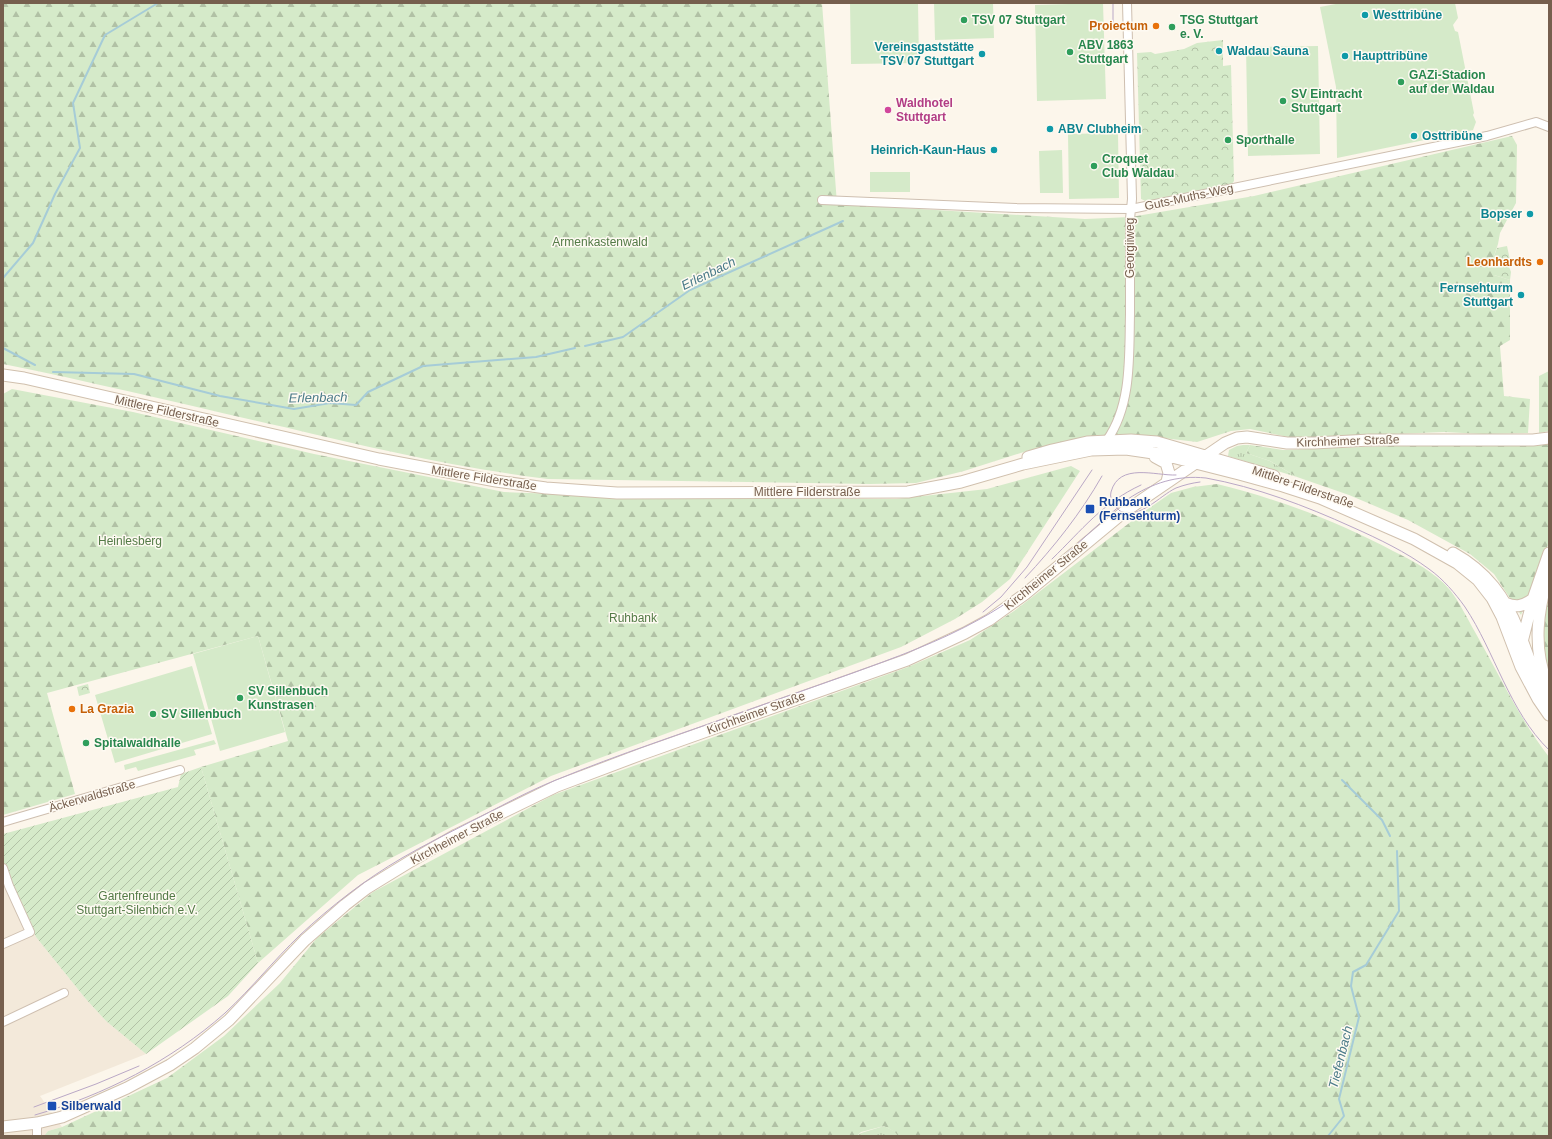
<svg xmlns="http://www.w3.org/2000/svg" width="1552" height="1139" font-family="Helvetica,sans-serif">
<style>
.residential{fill:#f3e9da}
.grass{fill:url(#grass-tufts)}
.forest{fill:url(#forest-firs)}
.park{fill:url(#park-crowns)}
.garden{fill:url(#garden-furrows)}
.pitch{fill:#d5eac9}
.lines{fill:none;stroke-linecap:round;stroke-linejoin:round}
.stream{stroke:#a6ccd7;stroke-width:2}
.street-casing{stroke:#cebfb0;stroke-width:10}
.secondary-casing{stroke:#d0c0ae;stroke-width:13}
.street{stroke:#fff;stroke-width:8}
.secondary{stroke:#fff;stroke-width:11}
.tram{stroke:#baa8c6;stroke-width:1}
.culture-dot{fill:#0f9aa8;stroke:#fefaf2;stroke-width:1.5}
.leisure-dot{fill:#2e9e5b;stroke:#fefaf2;stroke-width:1.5}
.food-dot{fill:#e8710a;stroke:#fefaf2;stroke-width:1.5}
.hotel-dot{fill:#d1479c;stroke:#fefaf2;stroke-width:1.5}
.transit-dot{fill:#1a4fb4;stroke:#fefaf2;stroke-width:1.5}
.labels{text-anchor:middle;stroke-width:3;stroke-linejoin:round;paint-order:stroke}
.culture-label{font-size:12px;font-weight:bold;fill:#0d838f;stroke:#fefaf2;text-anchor:start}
.leisure-label{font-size:12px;font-weight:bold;fill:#27864d;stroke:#fefaf2;text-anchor:start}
.food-label{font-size:12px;font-weight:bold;fill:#c56008;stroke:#fefaf2;text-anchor:end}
.hotel-label{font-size:12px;font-weight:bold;fill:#b23c85;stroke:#fefaf2;text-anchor:start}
.street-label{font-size:12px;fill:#765f4e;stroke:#fefaf2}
.park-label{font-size:12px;fill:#547b47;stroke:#fefaf2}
.transit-label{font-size:12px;font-weight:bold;fill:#164399;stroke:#fefaf2;text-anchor:start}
.water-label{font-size:13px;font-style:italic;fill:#497a88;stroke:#fefaf2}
</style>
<defs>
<pattern id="grass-tufts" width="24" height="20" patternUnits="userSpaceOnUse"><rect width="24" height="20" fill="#d5eac9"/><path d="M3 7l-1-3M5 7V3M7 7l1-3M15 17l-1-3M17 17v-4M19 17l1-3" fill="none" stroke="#b1c1a5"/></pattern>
<pattern id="forest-firs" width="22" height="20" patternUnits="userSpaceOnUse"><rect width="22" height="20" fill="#d5eac9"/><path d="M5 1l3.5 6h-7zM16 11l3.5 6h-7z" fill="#b1c1a5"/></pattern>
<pattern id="park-crowns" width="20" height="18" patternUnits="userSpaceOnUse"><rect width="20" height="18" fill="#d5eac9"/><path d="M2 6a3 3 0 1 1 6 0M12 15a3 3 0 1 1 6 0" fill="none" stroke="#b1c1a5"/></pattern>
<pattern id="garden-furrows" width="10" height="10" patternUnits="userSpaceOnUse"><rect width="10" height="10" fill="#d5eac9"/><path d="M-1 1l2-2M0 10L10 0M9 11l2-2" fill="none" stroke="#b1c1a5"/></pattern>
</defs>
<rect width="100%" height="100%" fill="#fcf6eb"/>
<path class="residential" d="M3,861L12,886L36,937L85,998L106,1021L146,1054L40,1096L62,1127L48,1131L44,1136H3Z"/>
<path class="grass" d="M1243,445H1250L1246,453L1270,461L1297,477L1228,456L1229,450L1237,446Z
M884,1126L896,1132L898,1136H857L861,1133Z"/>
<path class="forest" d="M3,3H822L837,204L1085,219L1131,217L1254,196L1512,136L1517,145L1516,203L1500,233L1498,244L1494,256V275L1510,280V340L1500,346L1504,396L1530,399L1528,433L1483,434L1444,432L1293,438L1250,429L1231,431L1197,442L1129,434L1097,437L1030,450L964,471L916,483L870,484L548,479C459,468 371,448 284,427C190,406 97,383 3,364Z
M1549,371V431L1539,433V376Z
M12,389L133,412L314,454L504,492L695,499H896L987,489L1071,466L1080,471L1010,579L982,602L955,619L901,647L551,776L358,875L258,963L201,767L288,741L258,636L47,693L75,794L3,815V394Z
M1549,444V542L1521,615L1494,574L1470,554L1408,520L1349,495L1297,477L1270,461L1246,453L1250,445L1283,450L1390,446H1499Z
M1217,484C1278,499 1337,521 1393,551C1413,561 1435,572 1450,590C1460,603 1467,618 1475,632C1499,674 1519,718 1549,757V1136H898L895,1132L884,1126L861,1132L857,1136H44L48,1131L62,1127L167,1078L224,1036L280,983L317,938L373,892L553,795L908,667L970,640L1014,611L1145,511L1171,493L1193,487Z
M1549,595V674L1539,629Z"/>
<path class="park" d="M1223,40V66L1231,65L1234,181L1231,185L1148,202L1141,199L1137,53L1151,52L1155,54L1184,49L1197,43Z
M1507,246L1510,260L1508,264L1511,272L1510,280L1494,275V256L1497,248Z
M88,684L90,693L79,696L77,687Z"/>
<path class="garden" d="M201,767L258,963L228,996L146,1054L106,1021L85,998L36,937L12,886L3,861V834L178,787L181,774Z"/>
<path class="pitch" d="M850,3H918L919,63L851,64Z
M934,3H993L994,38L935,40Z
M1103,3L1106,99L1037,101L1035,5Z
M1341,3H1455L1458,18L1453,25L1455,31L1458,32L1474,113L1473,115L1476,122L1473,130L1337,158L1336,87L1320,7Z
M1318,46L1320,154L1248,156L1246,47Z
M1118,133L1119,198L1069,199L1068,134Z
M1062,150L1063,193H1040L1039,151Z
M870,172H910V192H870Z
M258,636L285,732L220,751L193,654Z
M192,666L212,734L115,763L95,695Z
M214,740L216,744L194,750L196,755L138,771L136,767L125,770L124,765Z"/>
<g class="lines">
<path class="stream" d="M3,278L33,243L55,194L80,148L73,103L105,35L158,3
M585,346L623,337L690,290L843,221
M3,348L35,365
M53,372L134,374L220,396L294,409L330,403L356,405L368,392L423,366L536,357L575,348
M1342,780L1382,820L1390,836
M1328,1136L1344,1116L1339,1099L1359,1017L1351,986L1353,972L1366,965L1399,911L1397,851"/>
<defs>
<path id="street" d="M822,200L1016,208L1131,209L1487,136L1536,122L1549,127
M1107,440C1132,405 1129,355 1130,314C1130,282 1130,251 1130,219L1132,199L1127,3
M3,822L180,770
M3,868L9,886L30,932L3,944
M3,1022L64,993
M37,1136V1123"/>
<path id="secondary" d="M3,375L24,378L379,459L496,481L546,488L617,493L908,492L961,482L1023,464L1091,450L1126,449L1160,454L1239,474L1283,486L1320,498L1414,539L1457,563L1478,580L1492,598L1502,617L1521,667L1538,699L1549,715
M1028,457L1052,450L1087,442L1131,440L1157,442L1274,476
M1155,457L1166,463L1169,473L1167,482
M1453,553C1487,572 1505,597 1519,632C1528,655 1535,679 1549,699
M1505,603C1517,608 1523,606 1533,599
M1522,642L1533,599L1549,553
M1547,684C1532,646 1538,609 1549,571
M3,1127L37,1123L62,1117L127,1088L170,1065L195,1048L229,1020L305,940L345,905L367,888L411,861L456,835L557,786L642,754L907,660L965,633L989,620L1025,594L1124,512L1225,443L1237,438L1247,437L1287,443H1314L1370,440H1533L1549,438"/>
</defs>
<use href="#street" class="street-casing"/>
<use href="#secondary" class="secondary-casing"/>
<use href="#street" class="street"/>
<use href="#secondary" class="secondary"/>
<path class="tram" d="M1113,3V29
M1176,475C1156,476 1119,462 1111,492C1109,500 1115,506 1120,511C1140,520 1159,496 1176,488C1184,485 1192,483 1200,482
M1052,559C1082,530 1102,503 1141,485
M1025,578C1054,547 1081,513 1102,476
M983,612L1001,597L1027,567L1092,470
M34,1107L96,1084L139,1066
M35,1115C104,1095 171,1061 225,1013C252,988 274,960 300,935C331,906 366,879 402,858C424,845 447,834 470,822C498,808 526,792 556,780C619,754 684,733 748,710C782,698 816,686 850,674C894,658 939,642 980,619C1036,589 1079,539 1128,499C1152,483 1177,475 1206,478C1256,487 1306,506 1352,527C1379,539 1406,552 1429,569C1443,579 1455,593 1465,607C1495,652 1509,711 1549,750"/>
</g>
<g class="culture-dot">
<circle cx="1365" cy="15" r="4"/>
<circle cx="1219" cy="51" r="4"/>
<circle cx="982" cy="54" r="4"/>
<circle cx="1345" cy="56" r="4"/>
<circle cx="1050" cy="129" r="4"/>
<circle cx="1414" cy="136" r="4"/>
<circle cx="994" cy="150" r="4"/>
<circle cx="1530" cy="214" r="4"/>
<circle cx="1521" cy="295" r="4"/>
</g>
<g class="leisure-dot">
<circle cx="964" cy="20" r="4"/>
<circle cx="1172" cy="27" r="4"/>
<circle cx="1070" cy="52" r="4"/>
<circle cx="1401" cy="82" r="4"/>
<circle cx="1283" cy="101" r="4"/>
<circle cx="1228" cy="140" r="4"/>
<circle cx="1094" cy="166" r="4"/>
<circle cx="240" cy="698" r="4"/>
<circle cx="153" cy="714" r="4"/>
<circle cx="86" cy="743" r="4"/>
</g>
<g class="food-dot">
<circle cx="1156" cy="26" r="4"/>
<circle cx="1540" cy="262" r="4"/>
<circle cx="72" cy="709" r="4"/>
</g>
<circle class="hotel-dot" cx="888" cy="110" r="4"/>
<g class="transit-dot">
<rect x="1085" y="504" width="10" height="10" rx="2"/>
<rect x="47" y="1101" width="10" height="10" rx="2"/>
</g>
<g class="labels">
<g class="culture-label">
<text x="1373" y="19">Westtribüne</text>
<text x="974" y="51" text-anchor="end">Vereinsgaststätte<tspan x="974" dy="14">TSV 07 Stuttgart</tspan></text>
<text x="1227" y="55">Waldau Sauna</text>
<text x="1353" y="60">Haupttribüne</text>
<text x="1058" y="133">ABV Clubheim</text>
<text x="1422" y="140">Osttribüne</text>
<text x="986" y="154" text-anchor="end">Heinrich-Kaun-Haus</text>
<text x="1522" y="218" text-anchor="end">Bopser</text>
<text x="1513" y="292" text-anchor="end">Fernsehturm<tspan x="1513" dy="14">Stuttgart</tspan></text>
</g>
<g class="leisure-label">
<text x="972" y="24">TSV 07 Stuttgart</text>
<text x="1180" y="24">TSG Stuttgart<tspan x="1180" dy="14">e. V.</tspan></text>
<text x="1078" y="49">ABV 1863<tspan x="1078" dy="14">Stuttgart</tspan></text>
<text x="1409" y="79">GAZi-Stadion<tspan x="1409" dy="14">auf der Waldau</tspan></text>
<text x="1291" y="98">SV Eintracht<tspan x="1291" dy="14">Stuttgart</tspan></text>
<text x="1236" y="144">Sporthalle</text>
<text x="1102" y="163">Croquet<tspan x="1102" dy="14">Club Waldau</tspan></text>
<text x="248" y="695">SV Sillenbuch<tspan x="248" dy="14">Kunstrasen</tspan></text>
<text x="161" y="718">SV Sillenbuch</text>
<text x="94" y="747">Spitalwaldhalle</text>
</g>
<g class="food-label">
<text x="1148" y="30">Proiectum</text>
<text x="1532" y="266">Leonhardts</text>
<text x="80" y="713" text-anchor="start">La Grazia</text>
</g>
<g class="hotel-label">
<text x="896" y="107">Waldhotel<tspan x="896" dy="14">Stuttgart</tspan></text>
</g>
<g class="street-label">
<text transform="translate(1189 197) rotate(-12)" y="4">Guts-Muths-Weg</text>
<text transform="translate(1130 248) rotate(-90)" y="4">Georgiiweg</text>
<text transform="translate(167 411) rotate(13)" y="4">Mittlere Filderstraße</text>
<text transform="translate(1348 441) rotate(-2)" y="4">Kirchheimer Straße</text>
<text transform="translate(484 478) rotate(9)" y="4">Mittlere Filderstraße</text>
<text transform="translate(1303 487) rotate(19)" y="4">Mittlere Filderstraße</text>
<text x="807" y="496">Mittlere Filderstraße</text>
<text transform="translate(1046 575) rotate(-39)" y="4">Kirchheimer Straße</text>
<text transform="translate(756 713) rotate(-20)" y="4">Kirchheimer Straße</text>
<text transform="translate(92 796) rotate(-16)" y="4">Äckerwaldstraße</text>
<text transform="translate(457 837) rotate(-28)" y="4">Kirchheimer Straße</text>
</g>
<g class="park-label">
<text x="600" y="246">Armenkastenwald</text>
<text x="130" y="545">Heinlesberg</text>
<text x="633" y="622">Ruhbank</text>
<text x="137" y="900">Gartenfreunde<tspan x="137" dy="14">Stuttgart-Silenbich e.V.</tspan></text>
</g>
<g class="transit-label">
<text x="1099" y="506">Ruhbank<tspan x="1099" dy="14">(Fernsehturm)</tspan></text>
<text x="61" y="1110">Silberwald</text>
</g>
<g class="water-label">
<text transform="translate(708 273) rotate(-26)" y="5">Erlenbach</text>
<text transform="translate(318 397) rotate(-1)" y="5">Erlenbach</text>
<text transform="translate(1340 1057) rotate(-76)" y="5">Tiefenbach</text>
</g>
</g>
<rect width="1552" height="1139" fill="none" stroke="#765f4e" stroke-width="8"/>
</svg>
